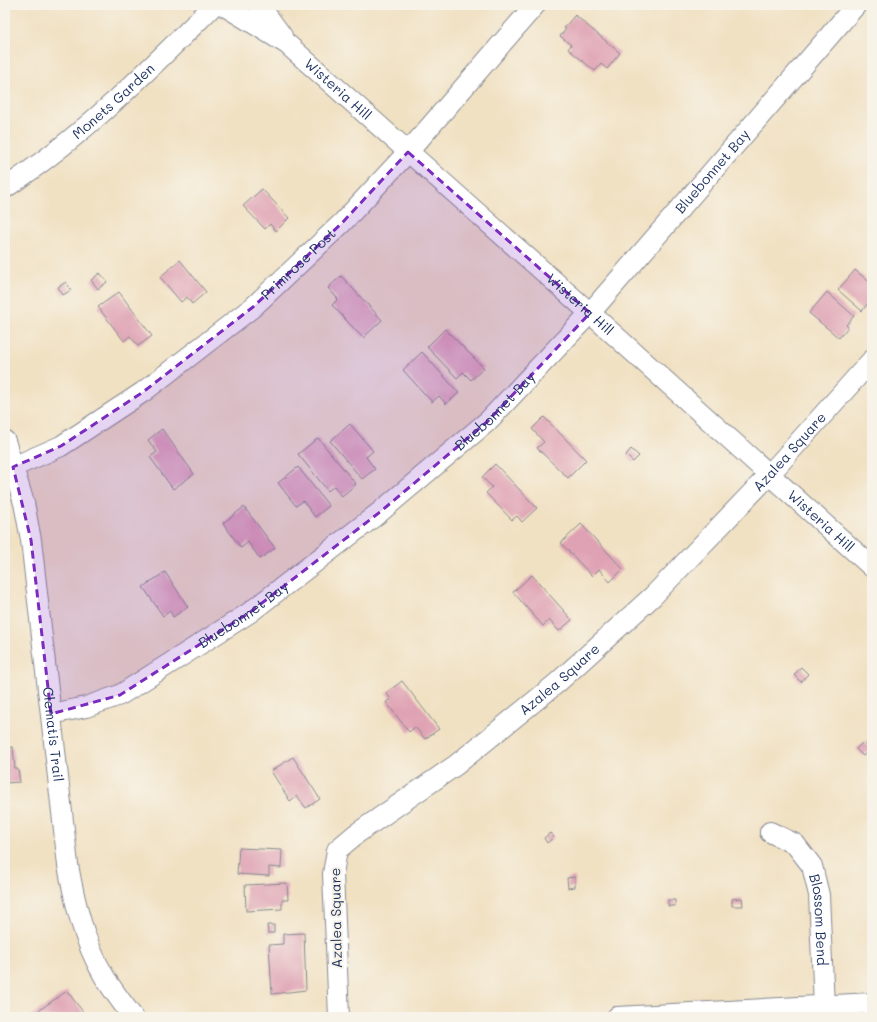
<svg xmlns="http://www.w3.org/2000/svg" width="877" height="1022" font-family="Mali,sans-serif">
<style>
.building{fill:#dfa2b4}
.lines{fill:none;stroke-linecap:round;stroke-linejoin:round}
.street-casing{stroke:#868890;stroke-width:22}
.street{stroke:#fff;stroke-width:20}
.marked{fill:#7b2cbf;fill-opacity:0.2;stroke:#7b2cbf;stroke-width:3;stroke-dasharray:8 5;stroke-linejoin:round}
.labels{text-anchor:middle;stroke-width:4;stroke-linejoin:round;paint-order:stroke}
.street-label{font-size:14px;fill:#1b2f5e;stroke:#f7f3e8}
</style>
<rect width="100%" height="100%" fill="#f7f3e8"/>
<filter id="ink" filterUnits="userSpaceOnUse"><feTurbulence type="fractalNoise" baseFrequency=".025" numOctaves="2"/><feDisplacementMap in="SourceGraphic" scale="8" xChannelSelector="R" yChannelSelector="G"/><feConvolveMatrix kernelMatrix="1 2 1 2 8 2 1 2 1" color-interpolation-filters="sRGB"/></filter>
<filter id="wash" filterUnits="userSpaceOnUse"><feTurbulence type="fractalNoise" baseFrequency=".012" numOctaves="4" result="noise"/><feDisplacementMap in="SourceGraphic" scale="16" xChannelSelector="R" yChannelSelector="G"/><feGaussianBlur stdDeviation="0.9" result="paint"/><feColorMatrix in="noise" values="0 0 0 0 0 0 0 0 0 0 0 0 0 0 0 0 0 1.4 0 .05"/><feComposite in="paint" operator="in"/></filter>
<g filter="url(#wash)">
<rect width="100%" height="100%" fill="#f1e1c3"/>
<g id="blocks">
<path class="building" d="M575,15L620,53L607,69L601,64L595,71L568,49L571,45L560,36L566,29L564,28Z
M262,189L289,218L276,231L270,224L265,229L243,206Z
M180,260L206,292L192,304L187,297L181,302L160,277Z
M855,270L872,284L871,296L872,298L862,311L838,290Z
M100,273L107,282L98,289L91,280Z
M341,276L382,320L363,338L332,305L338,299L328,288Z
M66,282L71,290L63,295L58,287Z
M119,292L152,336L138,346L130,336L124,341L98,307Z
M827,292L854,316L846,325L848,327L839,338L809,313Z
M445,329L484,368L471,380L463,372L457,378L427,347Z
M422,352L459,393L446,404L439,396L432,402L403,370Z
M544,417L586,460L568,478L537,448L544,442L532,429Z
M350,424L373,451L366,457L375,469L362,479L330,441Z
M162,429L194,474L173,489L150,457L157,452L148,440Z
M318,438L356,484L342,496L334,486L328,491L298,454Z
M631,449L639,456L633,462L626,455Z
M495,464L537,508L522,522L517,516L512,520L486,493L492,487L482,477Z
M298,467L329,506L315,517L303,501L296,506L278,483Z
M244,507L275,548L260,559L248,542L241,548L223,523Z
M581,524L623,569L610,582L599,569L592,576L561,543Z
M165,572L188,607L173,617L170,611L163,616L143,587Z
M532,575L572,620L559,631L549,620L543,626L513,592Z
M801,667L808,674L801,682L794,675Z
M402,681L439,729L425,739L415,727L409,732L386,702L391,699L386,693Z
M863,742L871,749L863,756L856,749Z
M13,747L15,769H18L20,782L5,783V748Z
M293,757L320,799L306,808L297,796L290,801L271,771Z
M550,833L554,837L547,843L544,838Z
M239,848L282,850L281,868L269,867V876L237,874Z
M575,877V887L568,888L567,878Z
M287,883L288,900H282V909L246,911L245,885Z
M742,898L743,906H732V899Z
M668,900H675V906H668Z
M267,925H274V933H268Z
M304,933L306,990L272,994L269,945L283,944V934Z
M67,991L87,1017H29Z"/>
</g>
</g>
<g filter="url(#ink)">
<use href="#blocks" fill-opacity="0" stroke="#868890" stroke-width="1"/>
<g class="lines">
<defs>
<g id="street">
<path id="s1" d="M223,5L287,44L590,313L872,567"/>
<path d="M259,5L282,36"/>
<path id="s2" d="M5,188C82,137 148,71 214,5"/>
<path id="s3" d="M5,441L24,503L31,540L68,865C75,904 84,942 104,976C113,991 123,1004 133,1017"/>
<path id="s4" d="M13,467L61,446L143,392L253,307L342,223L408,152L535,5"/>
<path id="s5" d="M51,714L86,707L120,695L249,613L380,512L488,421L590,313L856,5"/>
<path id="s6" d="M770,832L795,844L812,866L819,895L824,1006"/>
<path id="s7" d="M339,1017L333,874L337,850L356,834L456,765L557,683L653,596L769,475L872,360"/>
<path d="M617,1017L872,1003"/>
</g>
</defs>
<use href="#street" class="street-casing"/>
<use href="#street" class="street"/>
</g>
</g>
<path class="marked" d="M408,152L590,313L488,421L380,512L249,613L120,695L51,714L31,540L13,467L61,446L143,392L253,307L342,223Z"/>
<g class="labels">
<g class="street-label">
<text dy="5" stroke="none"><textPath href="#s1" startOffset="143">Wisteria Hill</textPath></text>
<text dy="5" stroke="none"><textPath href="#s2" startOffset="139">Monets Garden</textPath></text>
<text dy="5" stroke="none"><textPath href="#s5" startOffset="867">Bluebonnet Bay</textPath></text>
<text dy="5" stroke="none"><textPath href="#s4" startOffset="352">Primrose Post</textPath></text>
<text dy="5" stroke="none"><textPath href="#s1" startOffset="467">Wisteria Hill</textPath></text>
<text dy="5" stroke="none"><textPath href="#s5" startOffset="543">Bluebonnet Bay</textPath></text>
<text dy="5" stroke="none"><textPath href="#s7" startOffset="772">Azalea Square</textPath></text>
<text dy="5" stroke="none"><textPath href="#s1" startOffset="791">Wisteria Hill</textPath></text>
<text dy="5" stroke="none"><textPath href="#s5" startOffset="219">Bluebonnet Bay</textPath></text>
<text dy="5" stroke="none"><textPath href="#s7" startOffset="448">Azalea Square</textPath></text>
<text dy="5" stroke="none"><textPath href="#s3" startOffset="298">Clematis Trail</textPath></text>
<text transform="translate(336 918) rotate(-91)" y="5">Azalea Square</text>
<text dy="5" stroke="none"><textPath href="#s6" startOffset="110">Blossom Bend</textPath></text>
</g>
</g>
<rect width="877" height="1022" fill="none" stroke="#f7f3e8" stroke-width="20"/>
</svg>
